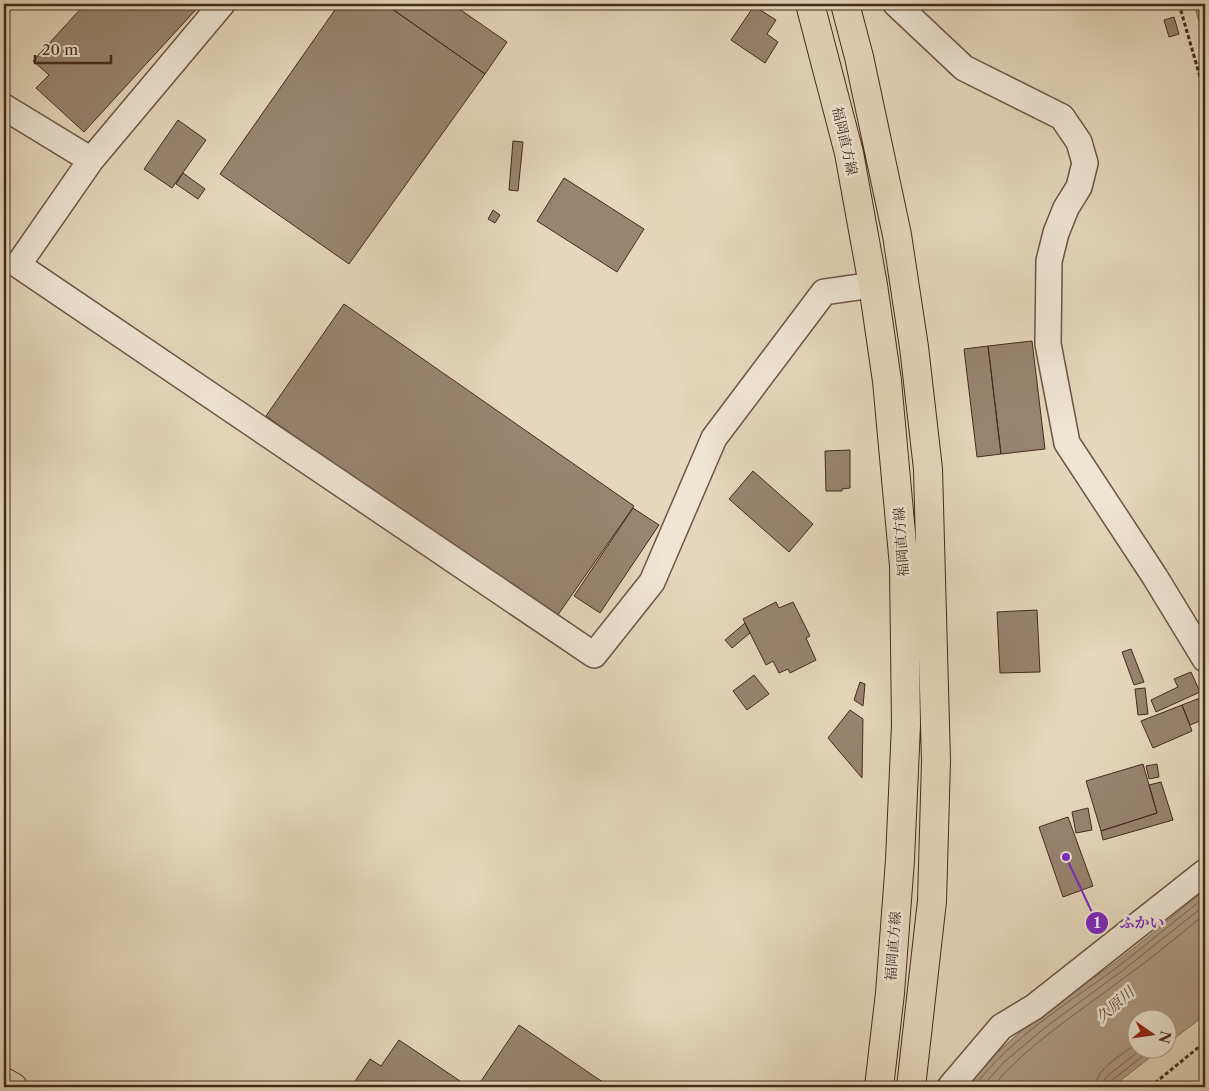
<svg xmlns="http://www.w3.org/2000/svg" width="1209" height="1091" font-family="'Libre Caslon Text','Noto Serif JP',serif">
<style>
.water{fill:#af9c85;stroke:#856e5b}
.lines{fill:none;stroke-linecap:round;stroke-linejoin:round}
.shore{stroke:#7a6350;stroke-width:1}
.building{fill:#98846f;stroke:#452a1c}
.street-casing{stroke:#6d5544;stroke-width:28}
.primary-casing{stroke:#452a1c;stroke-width:30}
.path{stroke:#452a1c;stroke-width:3;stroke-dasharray:4 2.5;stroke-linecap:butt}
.street{stroke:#eee5d3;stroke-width:25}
.primary{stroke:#e5d7bb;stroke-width:28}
.labels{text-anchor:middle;stroke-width:5;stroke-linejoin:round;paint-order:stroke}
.street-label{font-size:14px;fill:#452a1c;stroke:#eee5d3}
.water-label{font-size:15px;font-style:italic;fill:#604636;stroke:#eee5d3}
.leader{fill:none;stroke:#7b2cbf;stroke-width:2}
.callout-dot{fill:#7b2cbf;stroke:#eee5d3;stroke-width:2}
.mark-label{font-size:15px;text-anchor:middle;font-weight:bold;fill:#fff}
.callout-label{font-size:15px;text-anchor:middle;font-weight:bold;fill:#7b2cbf;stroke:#eee5d3;stroke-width:5;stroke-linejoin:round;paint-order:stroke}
</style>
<rect width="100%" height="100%" fill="#e5d7bb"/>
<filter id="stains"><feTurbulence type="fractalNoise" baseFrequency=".004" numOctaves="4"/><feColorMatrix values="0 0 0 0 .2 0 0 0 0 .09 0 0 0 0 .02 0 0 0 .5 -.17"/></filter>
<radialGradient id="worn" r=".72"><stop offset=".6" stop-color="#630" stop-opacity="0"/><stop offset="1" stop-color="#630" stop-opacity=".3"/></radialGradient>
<path class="water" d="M1194,4H1205V43Z
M1205,890V1015L1167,1044L1166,1018H1136V1048L1161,1049L1112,1087H968C1005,1035 1062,1001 1113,964C1144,941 1174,915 1205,890Z"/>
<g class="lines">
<path class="shore" d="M974,1087C1011,1037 1067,1004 1116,968C1146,945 1176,920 1205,897
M982,1087L1004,1062L1047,1026L1122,971L1205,905
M992,1087C1029,1043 1078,1013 1124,978C1152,958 1178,936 1205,914
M1095,1087C1096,1068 1122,1055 1136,1044
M1102,1087L1103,1082L1106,1077L1143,1048
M1109,1087L1111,1081L1153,1048"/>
</g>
<path class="building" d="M85,4H201L84,132L36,88L49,75L33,61Z
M339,4H385L485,74L349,264L220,174Z
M385,4H452L507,42L485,74Z
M754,6L776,20L767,34L778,42L765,63L731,40Z
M1174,17L1179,34L1169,37L1164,20Z
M178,120L206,140L172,188L144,169Z
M513,141L523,142L518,191L509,190Z
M183,173L205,189L198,199L176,184Z
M564,178L644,229L617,272L537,221Z
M493,210L500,215L495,223L488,219Z
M344,304L634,506L555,619L266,416Z
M1032,341L1045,449L1001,454L988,346Z
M988,346L1001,454L977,457L964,349Z
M850,450V488L842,489V491H826L825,451Z
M753,471L813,524L789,552L729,499Z
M633,508L659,525L600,613L574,596Z
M776,602L779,608L793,602L810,636L806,638L816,660L790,673L788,669L779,673L773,661L766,665L743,619Z
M1037,610L1040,672L1000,673L997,612Z
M745,623L750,633L732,648L725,640Z
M1131,649L1144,682L1134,685L1122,652Z
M1191,672L1200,692L1156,712L1151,700L1178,687L1174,679Z
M754,675L769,694L747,710L733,691Z
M860,682L865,684L863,706L854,700Z
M1145,688L1148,714L1138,715L1135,689Z
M1200,698L1205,712V719L1190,725L1182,705Z
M1182,705L1192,731L1153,748L1141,721Z
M850,710L863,719L862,778L828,738Z
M1143,764L1157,813L1101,831L1086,781Z
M1157,764L1159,777L1149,779L1146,766Z
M1161,782L1173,820L1103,840L1101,831L1157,813L1149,785Z
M1088,808L1092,830L1076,833L1072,812Z
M1068,817L1093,886L1063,897L1039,827Z
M519,1025L610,1087H477Z
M399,1040L469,1087H351L370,1059L381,1066Z"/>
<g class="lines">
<defs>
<path id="street" d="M896,4L964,68L1062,117L1079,142L1085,163L1079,187L1066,208L1056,233L1049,261L1048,344L1067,443L1155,577L1205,659
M4,107L91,160L222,4
M91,160L18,265L594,655L652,582L714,438L824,292L873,285
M950,1087L1001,1027L1034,1007L1205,872"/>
<path id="primary" d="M810,4L849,153L873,285L887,381L904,566L906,725L900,860L890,993L879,1087
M845,4L859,57L897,235L914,347L928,469L936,761L932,901L911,1087
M4,1082L13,1087"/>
</defs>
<use href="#street" class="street-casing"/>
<use href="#primary" class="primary-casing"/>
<path class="path" d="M1179,4L1205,94
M1150,1087L1205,1042"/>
<use href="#street" class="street"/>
<use href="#primary" class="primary"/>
</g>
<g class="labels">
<g class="street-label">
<text transform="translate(845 141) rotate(77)" y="5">福岡直方線</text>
<text transform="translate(901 542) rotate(-94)" y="5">福岡直方線</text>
<text transform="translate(893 946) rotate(-86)" y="5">福岡直方線</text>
</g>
<g class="water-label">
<text transform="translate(1115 1005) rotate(-42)" y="5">久原川</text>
</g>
</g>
<path class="leader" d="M1066 857L1097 923"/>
<g class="callout-dot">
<circle cx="1066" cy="857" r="5"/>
<circle cx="1097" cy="923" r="12"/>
</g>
<g class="mark-label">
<text x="1097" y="928">1</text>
</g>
<g class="callout-label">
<text x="1142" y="928">ふかい</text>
</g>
<rect width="1209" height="1091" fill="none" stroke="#e5d7bb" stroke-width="20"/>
<rect x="5" y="5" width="1199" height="1081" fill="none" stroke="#452a1c" stroke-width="2.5"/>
<rect x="10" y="10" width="1189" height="1071" fill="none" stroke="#452a1c"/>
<g transform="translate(1152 1034) rotate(103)"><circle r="24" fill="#eee5d3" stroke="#aa9a8a"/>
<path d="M0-4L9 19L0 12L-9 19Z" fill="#8f2418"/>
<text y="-8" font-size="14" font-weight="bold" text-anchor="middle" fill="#452a1c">N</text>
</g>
<path d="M35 55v8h76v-8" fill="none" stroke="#452a1c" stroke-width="2.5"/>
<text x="42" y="55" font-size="15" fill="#452a1c" stroke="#eee5d3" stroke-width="4" paint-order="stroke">20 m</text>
<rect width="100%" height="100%" filter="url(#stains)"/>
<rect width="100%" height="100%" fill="url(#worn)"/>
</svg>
